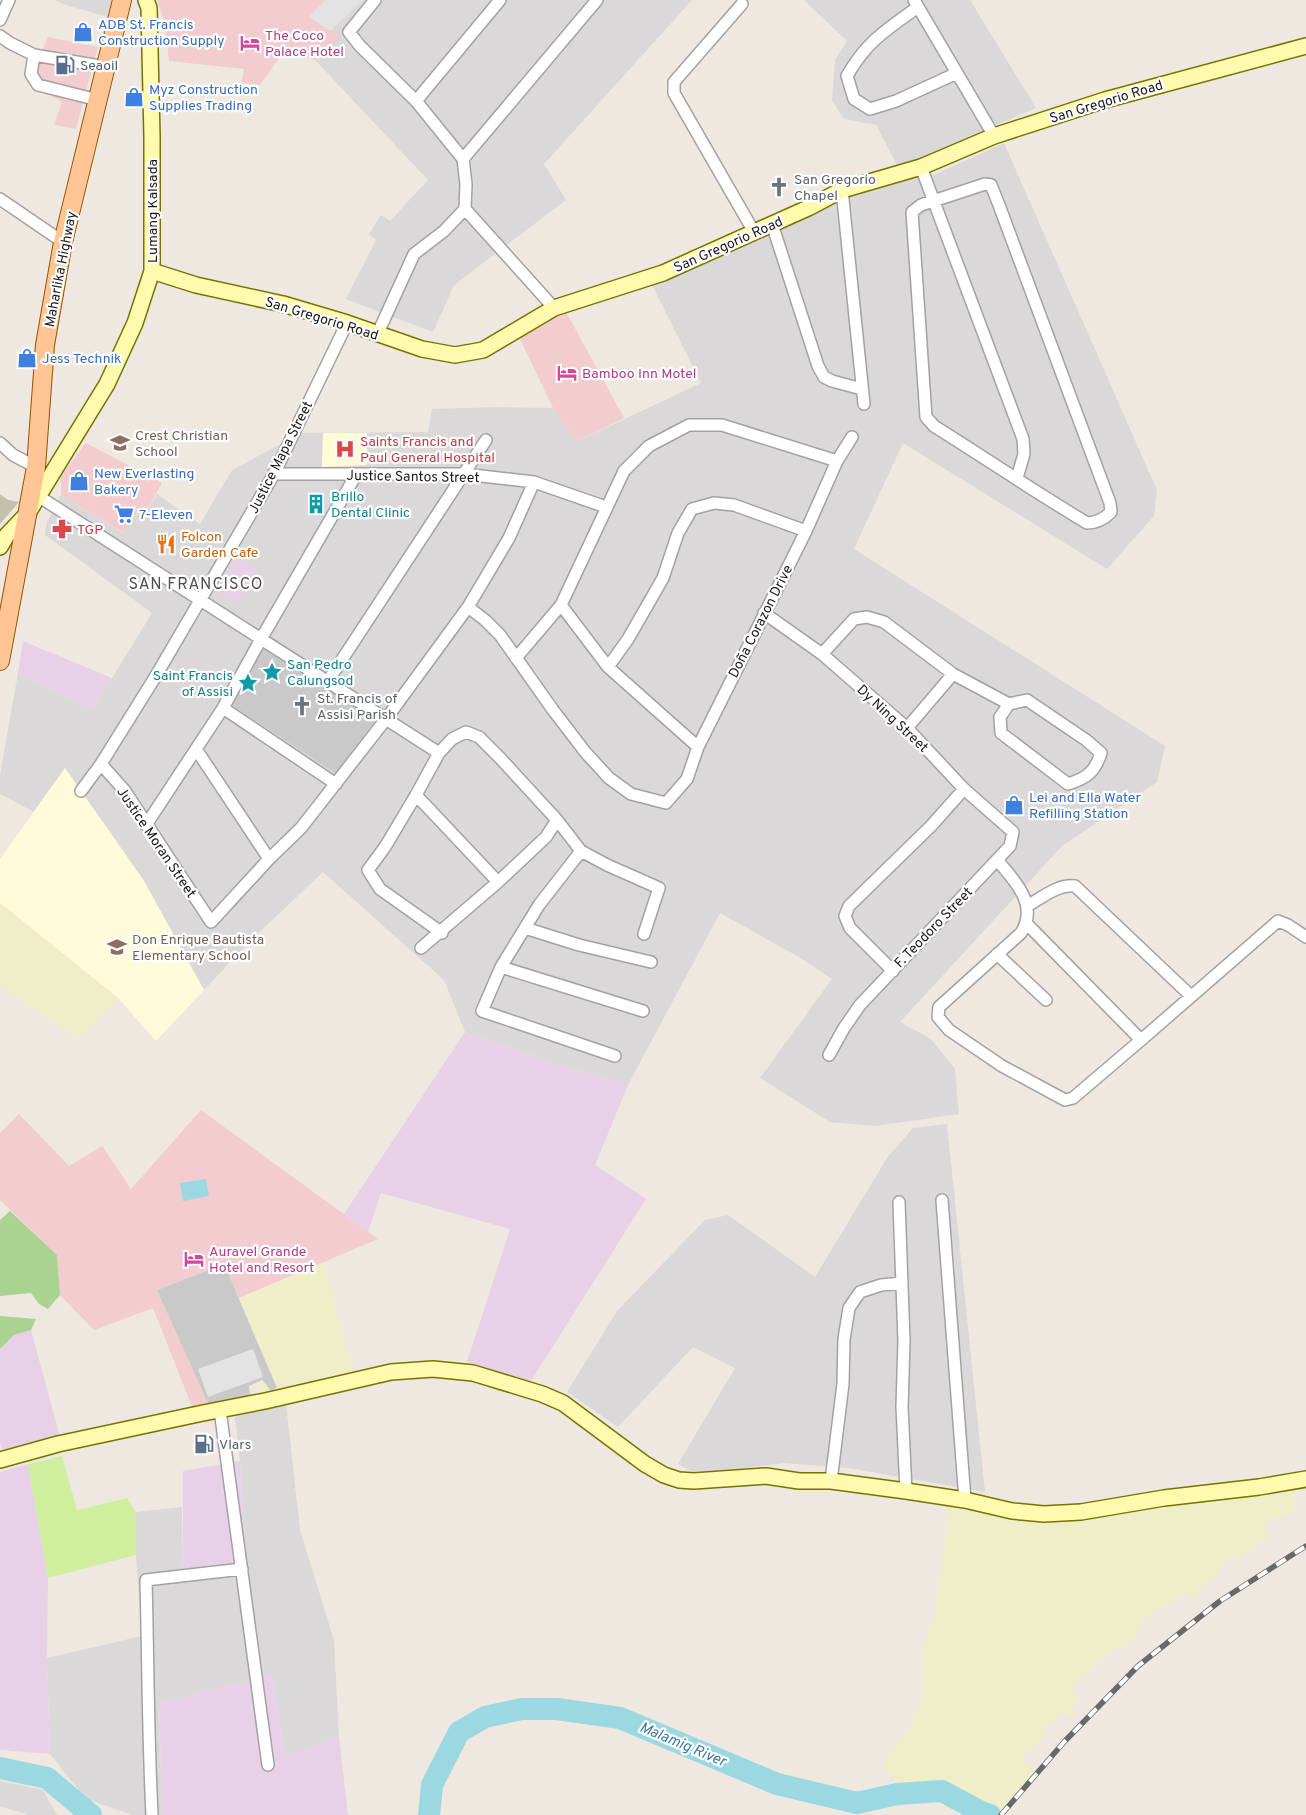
<svg xmlns="http://www.w3.org/2000/svg" width="1306" height="1815" font-family="Overpass,sans-serif">
<style>
.residential{fill:#dad8d8}
.commercial{fill:#f2cccf}
.industrial{fill:#e8d1e6}
.education{fill:#fffbd8}
.religious{fill:#c9c9c9}
.construction{fill:#c3c1aa}
.farmland{fill:#f0eec8}
.grass{fill:#cfef9f}
.forest{fill:#aad290}
.parking{fill:#e3e3e3}
.water{fill:#9bd8e1}
.lines{fill:none;stroke-linecap:round;stroke-linejoin:round}
.river{stroke:#9bd8e1;stroke-width:22}
.street-casing{stroke:#a2a2a2;stroke-width:14}
.secondary-casing{stroke:#747500;stroke-width:18}
.primary-casing{stroke:#935300;stroke-width:20}
.street{stroke:#fff;stroke-width:11}
.secondary{stroke:#fffaad;stroke-width:15}
.primary{stroke:#ffc594;stroke-width:18}
.rail-casing{stroke:#696969;stroke-width:5.5}
.rail{stroke:#fff;stroke-width:4;stroke-dasharray:11;stroke-linecap:butt}
.labels{text-anchor:middle;stroke-width:4.5;stroke-linejoin:round;paint-order:stroke}
.shop-label{font-size:14px;fill:#366cbe;stroke:#fff;text-anchor:start}
.hotel-label{font-size:14px;fill:#b23c85;stroke:#fff;text-anchor:start}
.service-label{font-size:14px;fill:#4e5e75;stroke:#fff;text-anchor:start}
.street-label{font-size:14px;fill:#1b1b1b;stroke:#fff}
.worship-label{font-size:14px;fill:#5b616d;stroke:#fff;text-anchor:start}
.education-label{font-size:14px;fill:#785e54;stroke:#fff;text-anchor:start}
.health-label{font-size:14px;fill:#be3a42;stroke:#fff;text-anchor:start}
.culture-label{font-size:14px;fill:#0d838f;stroke:#fff;text-anchor:start}
.food-label{font-size:14px;fill:#c56008;stroke:#fff;text-anchor:start}
.water-label{font-size:15px;font-style:italic;fill:#3b7aa3;stroke:#fff}
.quarter-label{font-size:16px;letter-spacing:1px;fill:#4e4e4e;stroke:#fff}
</style>
<rect width="100%" height="100%" fill="#eee8e0"/>
<path class="residential" d="M55,0H111L108,17L66,5Z
M363,0H692L544,164L566,200L454,285L433,332L346,299L376,240L369,234L381,215L390,221L428,180L315,60L340,36L330,31Z
M804,0H970L1036,108L898,167L876,125L844,119L832,101L835,60L847,41Z
M1004,143L1157,490L1154,516L1107,569L903,443L854,549L1165,746L1157,782L1062,846L900,1022L931,1039L955,1069L959,1114L875,1126L830,1122L760,1078L832,979L799,957L720,913L628,1085L566,1067L465,1032L444,980L323,872L249,942L204,990L144,881L65,768L34,812L0,794V775L18,673L93,709L152,613L45,535L47,522L61,495L123,533L139,511L145,514L157,494L200,524L232,470L301,433L428,432L432,409L496,407L553,408L576,442L701,383L651,283L881,181L936,174Z
M947,1124L985,1492L849,1468L784,1463L745,1468L693,1472L678,1464L735,1368L693,1347L618,1427L567,1392L617,1311L705,1220L728,1215L815,1277L887,1158L913,1128Z
M286,1404L300,1530L334,1640L339,1737L285,1757L272,1675L159,1703L162,1815H133L86,1799L50,1754L47,1658L142,1636L136,1555V1512L182,1507L183,1574L246,1568L240,1461L235,1416Z
M0,1781L43,1790L57,1815H29L0,1806Z"/>
<path class="commercial" d="M157,0H363L331,30L341,36L315,60L284,51L260,85L241,83L244,69L169,61L165,23Z
M48,37L98,47L76,129L54,125L62,102L28,83Z
M565,310L624,418L576,442L553,408L519,337Z
M86,443L162,483L145,514L138,511L124,533L61,495V476Z
M201,1110L378,1239L239,1298L223,1264L157,1290L209,1406L193,1409L153,1308L94,1330L60,1295L57,1255L0,1200V1133L19,1114L69,1166L102,1146L131,1189Z"/>
<path class="industrial" d="M236,557L257,570L237,603L216,590Z
M23,641L112,678L93,709L18,673Z
M465,1032L566,1067L628,1085L595,1165L646,1199L531,1381L467,1362L510,1229L381,1193L368,1232L344,1214Z
M31,1330L60,1437L3,1451L0,1443V1349L14,1335Z
M240,1461L246,1568L183,1574V1471Z
M28,1464L48,1578L47,1658L50,1754L0,1750V1472Z
M272,1675L285,1756L339,1737L348,1815H162L159,1703Z"/>
<path class="education" d="M323,433H367V465L322,467Z
M65,768L144,881L204,990L156,1041L118,998L0,903V859Z"/>
<path class="religious" d="M266,646L377,719L335,773L230,704Z
M224,1264L277,1388L271,1391L262,1380L249,1386L250,1396L209,1406L157,1290Z"/>
<path class="construction" d="M0,494L8,500L19,502L0,524Z"/>
<path class="farmland" d="M0,903L118,998L79,1039L0,985Z
M324,1262L355,1378L265,1401L257,1383L262,1380L271,1391L277,1387L239,1298Z
M1291,1482L1295,1512L1265,1522L1269,1536L1237,1559L1234,1555L1228,1558L1219,1568L1213,1578L1199,1588L1197,1598L1187,1593L1161,1608L1144,1620L1131,1642L1114,1648L1073,1686L1078,1700L1073,1704L1076,1715L1066,1716L1060,1713L1053,1724H1046L1041,1732L1046,1737L1033,1745L1035,1751L1026,1752L1021,1756L1035,1772L996,1814L943,1789L903,1792L883,1764L891,1749L903,1738L913,1722L923,1693V1649L935,1610L951,1498L1017,1512Z"/>
<path class="grass" d="M62,1456L77,1510L127,1498L136,1512V1555L48,1578L28,1464Z"/>
<path class="forest" d="M10,1211L57,1255L60,1295L48,1309L39,1304L31,1293L0,1296V1220Z
M0,1316L36,1319L31,1330L14,1335L0,1349Z"/>
<path class="parking" d="M326,0H363L330,31L309,17Z
M253,1349L263,1377L208,1397L198,1369Z"/>
<path class="water" d="M206,1179L209,1196L183,1201L180,1183Z"/>
<g class="lines">
<path class="river" d="M0,1768L47,1778L91,1815
M429,1815L432,1785L459,1732L485,1717L522,1709H557L620,1718L777,1784L857,1803L897,1794L942,1791L981,1812L990,1815"/>
<defs>
<path id="street" d="M375,0L349,32L360,46L416,101L463,159L466,184L465,209L444,231L414,254L377,335
M914,0L994,136
M742,4L674,82V93L754,232
M918,7C887,29 866,42 847,76L854,99L870,109L896,101L957,73
M0,20L9,0
M0,36L10,43L34,55L31,74L38,85L98,100
M34,55L106,67
M416,101L500,0
M463,159L597,0
M921,167L1023,439L1024,454L1017,478
M985,184L991,185L999,205L1110,503L1111,512C1104,519 1097,523 1087,523C1035,492 985,458 934,426L926,417L912,212L921,205Z
M842,190L864,404
M0,199L63,242
M465,209L554,308
M772,224L818,366L824,377L832,381L862,389
M0,443L13,455L36,467
M274,474H464L534,482L606,507
M38,496L439,753
M561,605L608,667L698,747
M468,607L485,620L500,635L553,710L586,753L609,778L631,794L666,803L687,779L698,747L806,531L837,461L852,437
M764,613L822,654L907,728L964,789L1013,832L1010,846L860,1005L844,1028L829,1055
M822,654L854,619L867,617L884,622L953,674L1009,704L1027,700L1086,740L1101,753C1095,772 1087,778 1068,784L1001,733L1000,717L1009,704
M516,658L561,605L624,471L649,446L689,425H722L837,461
M608,667L628,639L663,578L678,533L692,509L714,503L734,505L806,531
M328,681L486,440
M223,708L336,784
M907,728L953,674
M196,749L269,859
M101,764L125,791L211,922L269,859L301,828L386,719L468,607L509,538L534,482
M81,791L101,764L154,679L274,474L347,323
M416,795L498,882
M146,825L223,708L261,639L356,475
M581,851L539,905L501,967L482,1011L615,1056
M997,860C1015,881 1039,905 1021,933L939,1007L938,1017L949,1030L1002,1066L1065,1100L1073,1098L1141,1040L1027,924
M1027,906C1042,898 1057,884 1075,886L1191,996
M525,928L579,945L651,962
M442,933L380,889L368,870L385,847L416,795L439,753L452,739L466,732L479,737L501,759L557,820L581,851L607,865L659,888L644,934
M421,948L498,882L546,837L557,820
M997,954L1046,1000
M501,967L643,1011
M893,971L850,928L845,916L849,906L931,826L964,789
M1141,1040L1278,921L1288,925L1306,937
M942,1200L965,1500
M899,1202L904,1341L902,1407L906,1491
M220,1410L268,1765
M831,1481L843,1384L844,1339L849,1308L860,1292L881,1285L902,1283
M152,1815C148,1737 148,1658 146,1580L242,1569"/>
<path id="secondary" d="M152,271L196,285L283,304L347,323L422,349L455,355L483,350L554,308L663,273L808,208L842,190L921,167L994,136L1105,100L1306,46
M0,547L7,535L28,513L107,384L135,323L152,271V137L149,8L146,0
M0,1460L58,1444L203,1413L265,1401L391,1372L433,1369L473,1373L542,1394L563,1403L645,1464L664,1475L679,1480L694,1481L766,1476L799,1481H831L906,1491L965,1500L1012,1511L1044,1514L1081,1512L1164,1498L1259,1487L1306,1479"/>
<path id="primary" d="M0,661L36,467L45,345L63,242L122,0"/>
</defs>
<use href="#street" class="street-casing"/>
<use href="#secondary" class="secondary-casing"/>
<use href="#primary" class="primary-casing"/>
<use href="#street" class="street"/>
<use href="#secondary" class="secondary"/>
<use href="#primary" class="primary"/>
<defs>
<path id="rail" d="M1001,1815L1064,1742L1138,1666L1220,1601L1306,1546"/>
</defs>
<use href="#rail" class="rail-casing"/>
<use href="#rail" class="rail"/>
</g>
<defs>
<symbol id="shop-bare" viewBox="-9 -9 18 18"><path d="M-5-2.5h2.3a2.7 3.5 0 0 1 5.4 0H5L5.5 6h-11ZM-1.5-2.5h3a1.5 2.3 0 0 0-3 0Z" fill="#3f7fe0" stroke="#fff" stroke-width="2.5" paint-order="stroke"/></symbol>
<symbol id="hotel-bare" viewBox="-9 -9 18 18"><path d="M-6-4.5h1.5V1H6V5H4.5V3h-9V5H-6ZM-4 0a1.8 1.8 0 1 1 3.6 0ZM.5 0V-2.5h3Q6-2.5 6 0Z" fill="#d1479c" stroke="#fff" stroke-width="2.5" paint-order="stroke"/></symbol>
<symbol id="fuel-bare" viewBox="-9 -9 18 18"><path d="M-5.5-6h7V0h2V4h1.3V-2.5L3-4.5l.8-.8L6-3V5H2.5V1h-1V6h-7ZM-4.2-4.7v3.2H.2V-4.7Z" fill="#5c6f8a" stroke="#fff" stroke-width="2.5" paint-order="stroke"/></symbol>
<symbol id="church-bare" viewBox="-9 -9 18 18"><path d="M-1.2-6h2.4v3.5h3.3v2.4h-3.3V6h-2.4V-.1h-3.3v-2.4h3.3Z" fill="#6b7280" stroke="#fff" stroke-width="2.5" paint-order="stroke"/></symbol>
<symbol id="school-bare" viewBox="-9 -9 18 18"><path d="M0-5L7-2L0 1L-7-2ZM-4 1L0 2.5L4 1V4Q0 6-4 4Z" fill="#8d6e63" stroke="#fff" stroke-width="2.5" paint-order="stroke"/></symbol>
<symbol id="hospital-bare" viewBox="-9 -9 18 18"><path d="M-5-5h3v3.5h4V-5h3V5h-3V1.5h-4V5h-3Z" fill="#e0444e" stroke="#fff" stroke-width="2.5" paint-order="stroke"/></symbol>
<symbol id="building-bare" viewBox="-9 -9 18 18"><path d="M-4-6H4V6H1V3H-1V6H-4ZM-2.5-4.3h1.7v1.8h-1.7ZM.8-4.3h1.7v1.8H.8ZM-2.5-1h1.7V.8h-1.7ZM.8-1h1.7V.8H.8Z" fill="#0f9aa8" stroke="#fff" stroke-width="2.5" paint-order="stroke"/></symbol>
<symbol id="supermarket-bare" viewBox="-9 -9 18 18"><path d="M-6-5.5h2.5l.6 2H6L4.5 2H-2.5L-4.4-4H-6ZM-1.5 3.2a1.3 1.3 0 1 0 .1 0ZM3 3.2a1.3 1.3 0 1 0 .1 0Z" fill="#3f7fe0" stroke="#fff" stroke-width="2.5" paint-order="stroke"/></symbol>
<symbol id="pharmacy-bare" viewBox="-9 -9 18 18"><path d="M-2-6h4v4h4v4h-4v4h-4v-4h-4v-4h4Z" fill="#e0444e" stroke="#fff" stroke-width="2.5" paint-order="stroke"/></symbol>
<symbol id="restaurant-bare" viewBox="-9 -9 18 18"><path d="M-5-6h1v4h1v-4h1v4h1v-4h1v5L-1.5 .5V6h-2V.5L-5-1ZM5-6V6H3V1.5H1.5Q1.5-4 5-6Z" fill="#e8710a" stroke="#fff" stroke-width="2.5" paint-order="stroke"/></symbol>
<symbol id="sight-bare" viewBox="-9 -9 18 18"><path d="M0-6L1.8-2.2L6-1.7L2.9 1.2L3.7 5.4L0 3.3L-3.7 5.4L-2.9 1.2L-6-1.7L-1.8-2.2Z" fill="#0f9aa8" stroke="#fff" stroke-width="2.5" paint-order="stroke"/></symbol>
</defs>
<g fill-rule="evenodd">
<use href="#shop-bare" x="69" y="18" width="28" height="28"/>
<use href="#hotel-bare" x="236" y="29" width="28" height="28"/>
<use href="#fuel-bare" x="51" y="51" width="28" height="28"/>
<use href="#shop-bare" x="120" y="83" width="28" height="28"/>
<use href="#church-bare" x="765" y="173" width="28" height="28"/>
<use href="#shop-bare" x="13" y="344" width="28" height="28"/>
<use href="#hotel-bare" x="553" y="359" width="28" height="28"/>
<use href="#school-bare" x="106" y="429" width="28" height="28"/>
<use href="#hospital-bare" x="331" y="435" width="28" height="28"/>
<use href="#shop-bare" x="65" y="467" width="28" height="28"/>
<use href="#building-bare" x="302" y="490" width="28" height="28"/>
<use href="#supermarket-bare" x="110" y="500" width="28" height="28"/>
<use href="#pharmacy-bare" x="48" y="515" width="28" height="28"/>
<use href="#restaurant-bare" x="152" y="530" width="28" height="28"/>
<use href="#sight-bare" x="258" y="658" width="28" height="28"/>
<use href="#sight-bare" x="234" y="669" width="28" height="28"/>
<use href="#church-bare" x="288" y="692" width="28" height="28"/>
<use href="#shop-bare" x="1000" y="791" width="28" height="28"/>
<use href="#school-bare" x="103" y="933" width="28" height="28"/>
<use href="#hotel-bare" x="180" y="1245" width="28" height="28"/>
<use href="#fuel-bare" x="190" y="1430" width="28" height="28"/>
</g>
<g class="labels">
<g class="shop-label">
<text x="98" y="29">ADB St. Francis<tspan x="98" dy="16">Construction Supply</tspan></text>
<text x="149" y="94">Myz Construction<tspan x="149" dy="16">Supplies Trading</tspan></text>
<text x="42" y="363">Jess Technik</text>
<text x="94" y="478">New Everlasting<tspan x="94" dy="16">Bakery</tspan></text>
<text x="139" y="519">7-Eleven</text>
<text x="1029" y="802">Lei and Ella Water<tspan x="1029" dy="16">Refilling Station</tspan></text>
</g>
<g class="hotel-label">
<text x="265" y="40">The Coco<tspan x="265" dy="16">Palace Hotel</tspan></text>
<text x="582" y="378">Bamboo Inn Motel</text>
<text x="209" y="1256">Auravel Grande<tspan x="209" dy="16">Hotel and Resort</tspan></text>
</g>
<g class="service-label">
<text x="80" y="70">Seaoil</text>
<text x="219" y="1449">Vlars</text>
</g>
<g class="street-label">
<text transform="translate(1106 101) rotate(-17)" y="5">San Gregorio Road</text>
<text transform="translate(152 211) rotate(-90)" y="5">Lumang Kalsada</text>
<text transform="translate(728 244) rotate(-24)" y="5">San Gregorio Road</text>
<text transform="translate(60 269) rotate(-79)" y="5">Maharlika Highway</text>
<text transform="translate(322 318) rotate(17)" y="5">San Gregorio Road</text>
<text transform="translate(280 457) rotate(-63)" y="5">Justice Mapa Street</text>
<text transform="translate(413 476) rotate(1)" y="5">Justice Santos Street</text>
<text transform="translate(760 621) rotate(-63)" y="5">Doña Corazon Drive</text>
<text transform="translate(893 718) rotate(43)" y="5">Dy Ning Street</text>
<text transform="translate(157 842) rotate(56)" y="5">Justice Moran Street</text>
<text transform="translate(933 927) rotate(-46)" y="5">F. Teodoro Street</text>
</g>
<g class="worship-label">
<text x="794" y="184">San Gregorio<tspan x="794" dy="16">Chapel</tspan></text>
<text x="317" y="703">St. Francis of<tspan x="317" dy="16">Assisi Parish</tspan></text>
</g>
<g class="education-label">
<text x="135" y="440">Crest Christian<tspan x="135" dy="16">School</tspan></text>
<text x="132" y="944">Don Enrique Bautista<tspan x="132" dy="16">Elementary School</tspan></text>
</g>
<g class="health-label">
<text x="360" y="446">Saints Francis and<tspan x="360" dy="16">Paul General Hospital</tspan></text>
<text x="77" y="534">TGP</text>
</g>
<g class="culture-label">
<text x="331" y="501">Brillo<tspan x="331" dy="16">Dental Clinic</tspan></text>
<text x="287" y="669">San Pedro<tspan x="287" dy="16">Calungsod</tspan></text>
<text x="233" y="680" text-anchor="end">Saint Francis<tspan x="233" dy="16">of Assisi</tspan></text>
</g>
<g class="food-label">
<text x="181" y="541">Folcon<tspan x="181" dy="16">Garden Cafe</tspan></text>
</g>
<g class="water-label">
<text transform="translate(683 1744) rotate(23)" y="5">Malamig River</text>
</g>
<g class="quarter-label">
<text x="196" y="589">SAN FRANCISCO</text>
</g>
</g>
</svg>
